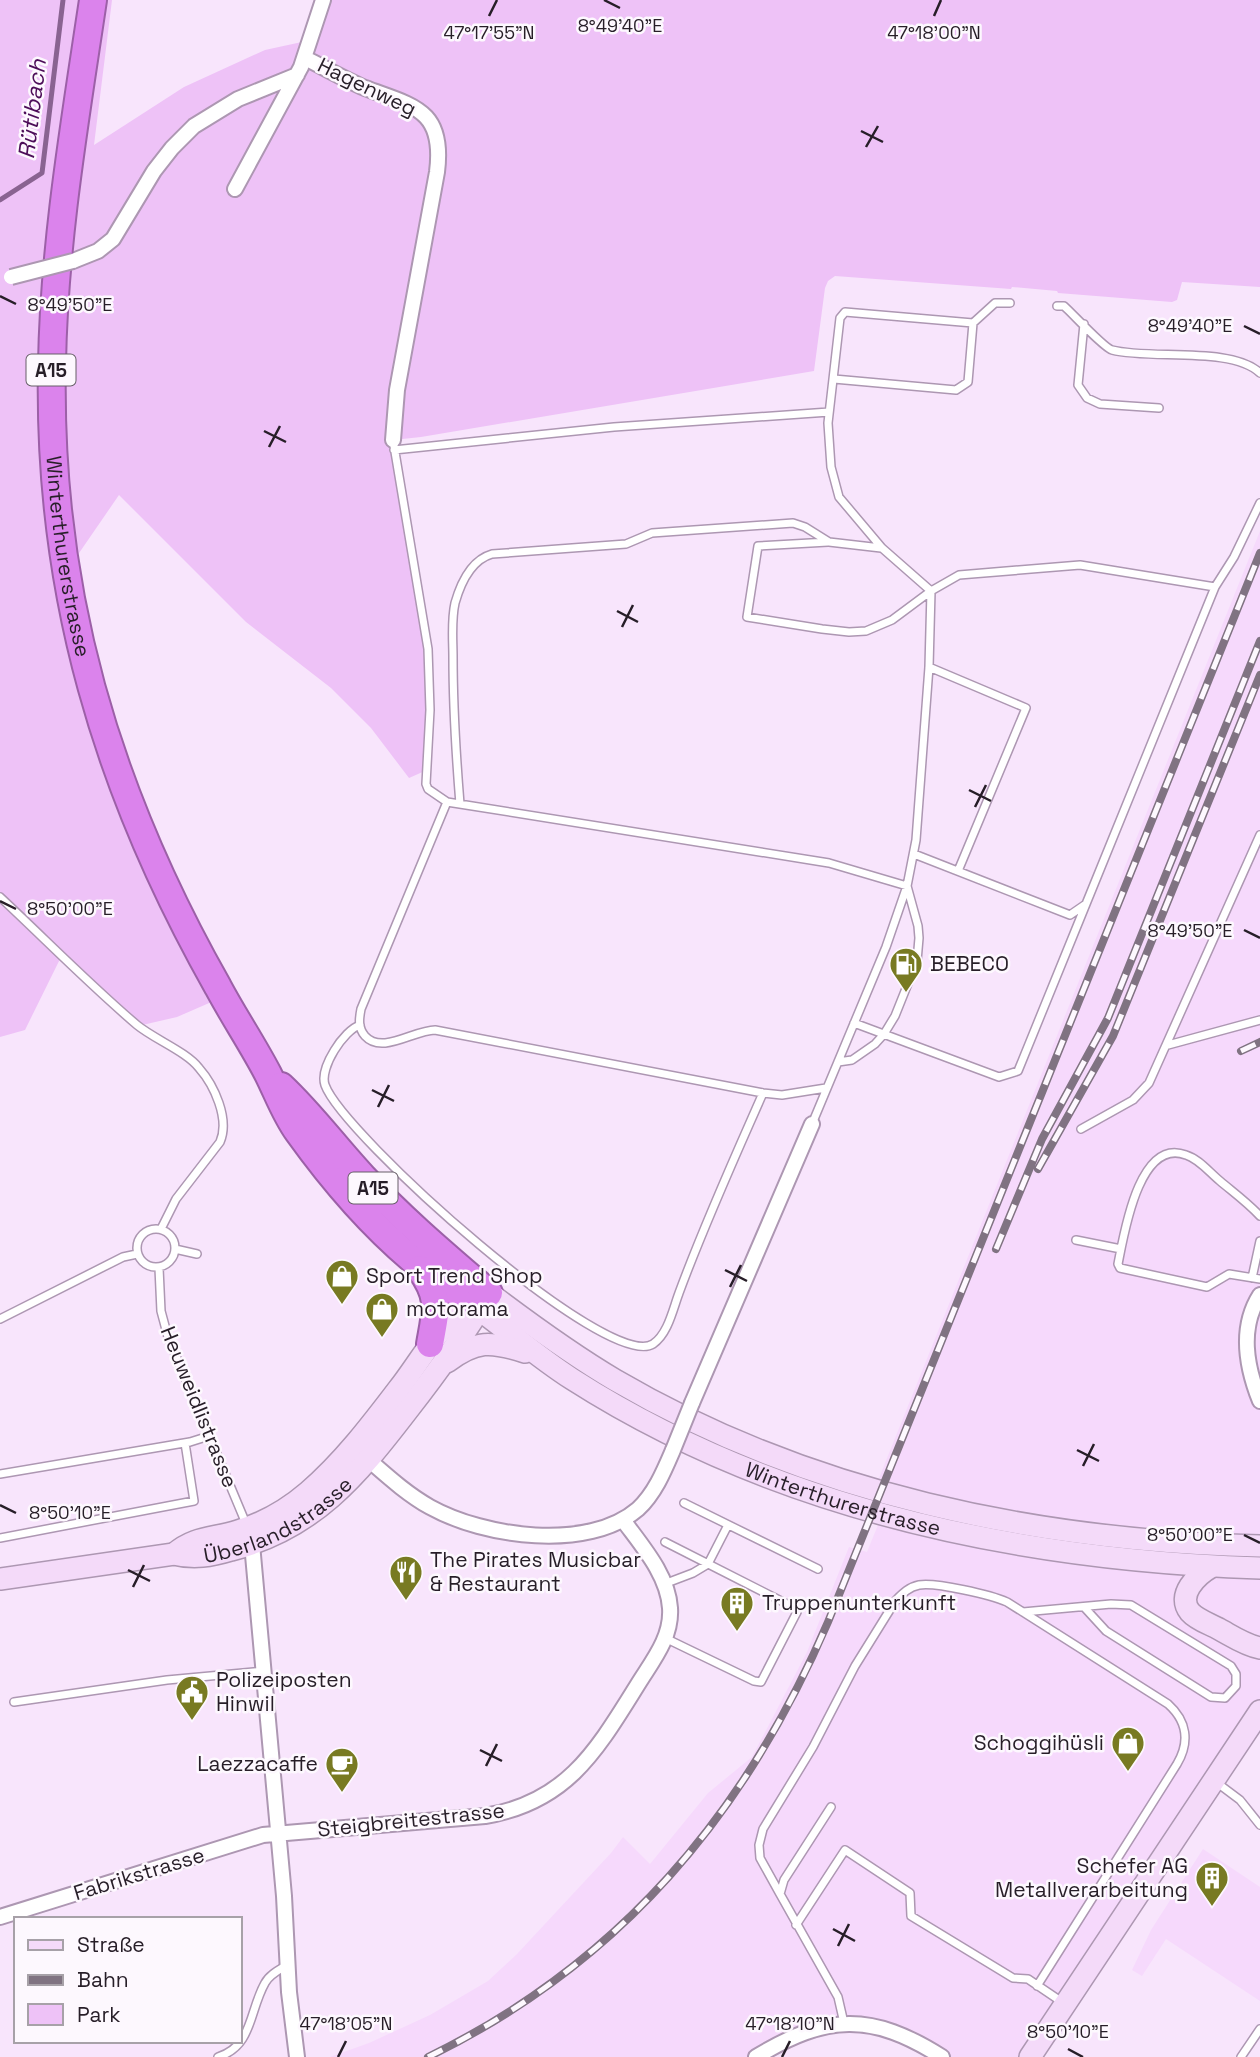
<svg xmlns="http://www.w3.org/2000/svg" width="1260" height="2057" font-family="'Space Grotesk',sans-serif">
<style>
.built{fill:#f6d9fc}
.green{fill:#eec2f7}
.lines{fill:none;stroke-linecap:round;stroke-linejoin:round}
.stream{stroke:#896391;stroke-width:5}
.lane-casing{stroke:#ad97b2;stroke-width:10}
.street-casing{stroke:#ad97b2;stroke-width:18}
.secondary-casing{stroke:#ad97b2;stroke-width:24}
.highway-casing{stroke:#9c60a7;stroke-width:30}
.lane{stroke:#fff;stroke-width:7}
.street{stroke:#fff;stroke-width:14}
.secondary{stroke:#f4daf9;stroke-width:21}
.highway{stroke:#db83ec;stroke-width:26}
.rail-casing{stroke:#807382;stroke-width:8}
.rail{stroke:#fdf8fe;stroke-width:5;stroke-dasharray:16;stroke-linecap:butt}
.street-bridge-casing{stroke:#ad97b2;stroke-width:18;stroke-linecap:butt}
.street-bridge{stroke:#fff;stroke-width:14}
.ticks{fill:none;stroke:#271e28;stroke-width:2.5}
.labels{text-anchor:middle;stroke-width:5;stroke-linejoin:round;paint-order:stroke}
.shield{fill:#fdf8fe;stroke:#675f68;stroke-width:2}
.shield-label{font-size:19px;font-weight:bold;fill:#271e28}
.street-label{font-size:21px;fill:#271e28;stroke:#fdf8fe}
.poi-label{font-size:21px;fill:#271e28;stroke:#fdf8fe;text-anchor:start}
.water-label{font-size:23px;font-style:italic;fill:#4d0d59;stroke:#fdf8fe}
.ticks-label{font-size:18px;text-anchor:middle;fill:#271e28;stroke:#fdf8fe;stroke-width:5;stroke-linejoin:round;paint-order:stroke}
</style>
<rect width="100%" height="100%" fill="#f8e5fc"/>
<path class="built" d="M1260,531V1711L1030,2057H942L852,2023L756,2057H330L369,2043L430,2015L488,1981L517,1954L611,1853L623,1837L650,1864L708,1793L752,1757L807,1652L849,1547L867,1552L895,1483L879,1478Z
M1203,1849L1260,1887V2001L1166,1939L1142,1976L1132,1970L1151,1930Z"/>
<path class="green" d="M0,0H112L94,145L184,87L265,50L311,40L323,0H1260V287L1182,282L1177,300L1172,302L1058,293L1057,291L1012,287L1011,289L835,276L828,281L825,288L814,371L421,437L393,440L428,649L427,770L409,778L371,728L331,688L246,622L119,495L66,572L80,647L223,997L177,1017L138,1026L62,955L25,1030L0,1037Z"/>
<g class="lines">
<path class="stream" d="M0,200L42,173L63,0"/>
<defs>
<path id="lane" d="M1057,306H1064C1073,314 1104,348 1112,350C1150,360 1232,346 1260,373
M1084,324L1078,385L1087,398L1100,404L1159,408
M834,379L956,390L968,382L973,323
M393,440L428,649L430,710L426,784L428,789L447,802L829,863L907,886L886,947L812,1124
M394,450L614,427L829,412
M828,542L758,546L747,617L822,629L849,632L866,631L892,620L931,591L959,575L1080,565L1215,587
M929,667L1026,708L958,871
M447,802L361,1009C359,1019 358,1028 365,1036C382,1055 414,1030 435,1030L763,1093L782,1095L826,1088
M460,804C456,755 453,707 453,657C453,640 451,621 455,603C461,582 471,560 492,554L626,544L652,533L793,523L805,527L829,542L881,548
M914,854L1070,915L1086,904L1215,587L1234,557L1260,503
M0,897C46,940 90,985 137,1025C154,1039 187,1052 199,1068C214,1085 230,1119 220,1142L176,1199L161,1229
M854,1023L999,1077L1018,1071L1086,904
M360,1025C344,1030 319,1068 325,1085C343,1135 608,1373 653,1344C668,1334 673,1309 679,1293C704,1225 734,1159 763,1093
M1168,1045L1260,1020
M838,1062L852,1060L875,1044L884,1034L895,1016L917,961L919,938L918,926L907,886L916,840L929,667L931,591L882,548L839,497L831,467L828,423L840,318L845,312L973,323L995,303H1010
M1081,1129L1133,1100L1149,1083L1260,835
M1260,1216C1248,1203 1233,1192 1220,1181C1209,1172 1199,1159 1186,1155C1139,1137 1124,1234 1118,1264L1120,1268L1207,1287L1229,1274L1260,1279
M137 1248a19 19 0 1 1 38 0a19 19 0 1 1-38 0Z
M1076,1240L1121,1249
M175,1249L197,1254
M159,1268L161,1311L168,1337L247,1526
M1252,1278L1260,1241
M0,1319L123,1257L137,1254
M0,1474L190,1442L209,1436
M684,1503L818,1569
M0,1538L194,1501L185,1443
M665,1542L793,1607L797,1612L761,1682L754,1681L665,1638
M664,1584L693,1573L708,1564L728,1525
M1023,1612L1111,1604L1131,1605L1231,1666L1236,1674V1686L1225,1698L1211,1697L1106,1631L1084,1607
M14,1702L167,1680L264,1671
M1216,1782L1240,1800L1260,1825
M831,1807L784,1880L780,1894L838,1997L844,2023
M780,1894L760,1858L759,1845L763,1829L813,1747L855,1666L896,1600C903,1593 909,1587 919,1585C936,1582 991,1595 1007,1602L1168,1704C1187,1721 1190,1742 1177,1764L1037,1986
M796,1925L845,1850L910,1893L911,1916L1013,1978L1028,1979L1062,2002
M218,2057C253,2046 249,2011 265,1983C269,1975 279,1970 287,1965
M1241,2057L1260,2029"/>
<path id="street" d="M305,58C325,68 344,79 365,88C413,106 445,109 437,172L397,390L393,440
M235,189L301,67L323,0
M73,261L98,251L113,239L154,171L172,148L194,126L238,99L297,75
M1260,1295C1239,1328 1246,1366 1260,1401
M692,1403L812,1124
M363,1455C384,1473 405,1493 430,1507C484,1537 588,1552 638,1509C655,1493 664,1471 673,1450
M252,1544L284,1896L289,1992L297,2057
M0,1917L263,1835L485,1816C569,1802 598,1748 640,1681C654,1659 672,1636 670,1608C668,1575 642,1546 623,1520
M756,2057C827,2014 871,2012 942,2057"/>
<g id="secondary">
<path d="M489,1293C530,1324 571,1354 615,1380C810,1494 1037,1541 1260,1546"/>
<path id="s1" d="M470,1303C505,1328 536,1356 572,1379C777,1510 1019,1560 1260,1568"/>
<path d="M447,1362C476,1340 491,1341 525,1352"/>
<path d="M174,1554C195,1536 213,1539 238,1531C264,1523 287,1510 308,1492C345,1460 374,1421 403,1383C427,1351 445,1315 482,1296"/>
<path d="M1211,1567C1197,1575 1176,1595 1190,1612C1197,1620 1210,1624 1219,1629C1232,1636 1245,1645 1260,1648"/>
<path id="s2" d="M0,1579L174,1554C194,1559 211,1556 231,1550C314,1529 357,1476 407,1411C435,1375 463,1337 487,1297"/>
<path d="M1030,2057L1260,1711"/>
</g>
<g id="highway">
<path id="s3" d="M93,0C75,121 54,242 52,364C47,591 107,791 218,987C234,1017 253,1045 268,1074C278,1094 285,1114 298,1132C331,1178 369,1223 413,1260C431,1275 452,1288 470,1303"/>
<path d="M281,1086C311,1114 335,1147 363,1177C402,1219 446,1256 489,1293"/>
<path d="M420,1269C441,1298 436,1310 430,1344"/>
</g>
</defs>
<use href="#lane" class="lane-casing"/>
<use href="#street" class="street-casing"/>
<use href="#secondary" class="secondary-casing"/>
<use href="#highway" class="highway-casing"/>
<use href="#lane" class="lane"/>
<use href="#street" class="street"/>
<use href="#secondary" class="secondary"/>
<use href="#highway" class="highway"/>
<defs>
<path id="rail" d="M1241,1051L1260,1042
M1038,1169L1113,1036L1260,675
M996,1249L1042,1139L1108,1018L1260,641
M428,2057C619,1964 745,1815 828,1622L1260,553"/>
</defs>
<use href="#rail" class="rail-casing"/>
<use href="#rail" class="rail"/>
<defs>
<path id="street-bridge" d="M11,277L73,261
M673,1450L692,1403"/>
</defs>
<use href="#street-bridge" class="street-bridge-casing"/>
<use href="#street-bridge" class="street-bridge"/>
</g>
<path class="ticks" d="M604,0L620,8M489,16L497,0M934,16L941,0M861,131L883,142M866,147L878,126M0,296L16,304M1244,326L1260,334M264,431L286,442M269,447L280,426M617,611L638,622M622,627L633,605M969,790L991,801M975,807L986,785M0,901L16,909M1244,930L1260,938M372,1090L394,1101M378,1107L389,1085M725,1270L747,1281M730,1287L741,1265M1077,1450L1099,1461M1083,1466L1094,1444M0,1505L16,1513M1244,1535L1260,1543M128,1570L150,1581M133,1587L144,1565M480,1750L502,1761M486,1766L497,1744M833,1929L855,1941M838,1946L849,1924M1068,2049L1083,2057M338,2057L346,2041M782,2057L790,2041"/>
<defs>
<symbol id="fuel-pin" viewBox="-11 -11 22 30"><path d="M0 17L-7.5 6A9.5 9.5 0 1 1 7.5 6Z" fill="#787a22" stroke="#fdf8fe"/><path d="M-5.5-6h7V0h2V4h1.3V-2.5L3-4.5l.8-.8L6-3V5H2.5V1h-1V6h-7ZM-4.2-4.7v3.2H.2V-4.7Z" fill="#fff"/></symbol>
<symbol id="shop-pin" viewBox="-11 -11 22 30"><path d="M0 17L-7.5 6A9.5 9.5 0 1 1 7.5 6Z" fill="#787a22" stroke="#fdf8fe"/><path d="M-5-2.5h2.3a2.7 3.5 0 0 1 5.4 0H5L5.5 6h-11ZM-1.5-2.5h3a1.5 2.3 0 0 0-3 0Z" fill="#fff"/></symbol>
<symbol id="restaurant-pin" viewBox="-11 -11 22 30"><path d="M0 17L-7.5 6A9.5 9.5 0 1 1 7.5 6Z" fill="#787a22" stroke="#fdf8fe"/><path d="M-5-6h1v4h1v-4h1v4h1v-4h1v5L-1.5 .5V6h-2V.5L-5-1ZM5-6V6H3V1.5H1.5Q1.5-4 5-6Z" fill="#fff"/></symbol>
<symbol id="building-pin" viewBox="-11 -11 22 30"><path d="M0 17L-7.5 6A9.5 9.5 0 1 1 7.5 6Z" fill="#787a22" stroke="#fdf8fe"/><path d="M-4-6H4V6H1V3H-1V6H-4ZM-2.5-4.3h1.7v1.8h-1.7ZM.8-4.3h1.7v1.8H.8ZM-2.5-1h1.7V.8h-1.7ZM.8-1h1.7V.8H.8Z" fill="#fff"/></symbol>
<symbol id="civic-pin" viewBox="-11 -11 22 30"><path d="M0 17L-7.5 6A9.5 9.5 0 1 1 7.5 6Z" fill="#787a22" stroke="#fdf8fe"/><path d="M-.6-6.5H3V-4.5H.6V-3L4-1V1h2V6H-6V1h2V-1L-.6-3ZM-1.2 2.5V6h2.4V2.5Z" fill="#fff"/></symbol>
<symbol id="cafe-pin" viewBox="-11 -11 22 30"><path d="M0 17L-7.5 6A9.5 9.5 0 1 1 7.5 6Z" fill="#787a22" stroke="#fdf8fe"/><path d="M-5.5-4.5H6V0H3Q3 3.5 0 3.5H-2.5Q-5.5 3.5-5.5 0ZM3-3.2v2h1.7v-2ZM-6 4.5H4V6H-6Z" fill="#fff"/></symbol>
</defs>
<g fill-rule="evenodd">
<use href="#fuel-pin" x="887" y="945" width="38" height="52"/>
<use href="#shop-pin" x="323" y="1257" width="38" height="52"/>
<use href="#shop-pin" x="363" y="1290" width="38" height="52"/>
<use href="#restaurant-pin" x="387" y="1553" width="38" height="52"/>
<use href="#building-pin" x="718" y="1584" width="38" height="52"/>
<use href="#civic-pin" x="173" y="1673" width="38" height="52"/>
<use href="#shop-pin" x="1109" y="1724" width="38" height="52"/>
<use href="#cafe-pin" x="323" y="1745" width="38" height="52"/>
<use href="#building-pin" x="1193" y="1859" width="38" height="52"/>
</g>
<g class="labels">
<g class="shield">
<rect x="26.5" y="354.5" width="49" height="31" rx="5"/>
<rect x="348.5" y="1172.5" width="49" height="31" rx="5"/>
</g>
<g class="shield-label">
<text x="51" y="377">A15</text>
<text x="373" y="1195">A15</text>
</g>
<g class="street-label">
<text transform="translate(367 87) rotate(26)" y="7">Hagenweg</text>
<text dy="7" stroke="none"><textPath href="#s3" startOffset="560">Winterthurerstrasse</textPath></text>
<text transform="translate(199 1407) rotate(68)" y="7">Heuweidlistrasse</text>
<text dy="7" stroke="none"><textPath href="#s1" startOffset="425">Winterthurerstrasse</textPath></text>
<text dy="7" stroke="none"><textPath href="#s2" startOffset="289">Überlandstrasse</textPath></text>
<text transform="translate(411 1820) rotate(-6)" y="7">Steigbreitestrasse</text>
<text transform="translate(139 1874) rotate(-17)" y="7">Fabrikstrasse</text>
</g>
<g class="poi-label">
<text x="930" y="971">BEBECO</text>
<text x="366" y="1283">Sport Trend Shop</text>
<text x="406" y="1316">motorama</text>
<text x="430" y="1567">The Pirates Musicbar<tspan x="430" dy="24">&amp; Restaurant</tspan></text>
<text x="762" y="1610">Truppenunterkunft</text>
<text x="216" y="1687">Polizeiposten<tspan x="216" dy="24">Hinwil</tspan></text>
<text x="1104" y="1750" text-anchor="end">Schoggihüsli</text>
<text x="318" y="1771" text-anchor="end">Laezzacaffe</text>
<text x="1188" y="1873" text-anchor="end">Schefer AG<tspan x="1188" dy="24">Metallverarbeitung</tspan></text>
</g>
<g class="water-label">
<text transform="translate(32 109) rotate(-83)" y="8">Rütibach</text>
</g>
</g>
<g class="ticks-label">
<text x="620" y="32">8°49'40"E</text>
<text x="489" y="39">47°17'55"N</text>
<text x="934" y="39">47°18'00"N</text>
<text x="70" y="311">8°49'50"E</text>
<text x="1190" y="332">8°49'40"E</text>
<text x="70" y="915">8°50'00"E</text>
<text x="1190" y="937">8°49'50"E</text>
<text x="70" y="1519">8°50'10"E</text>
<text x="1190" y="1541">8°50'00"E</text>
<text x="346" y="2030">47°18'05"N</text>
<text x="790" y="2030">47°18'10"N</text>
<text x="1068" y="2038">8°50'10"E</text>
</g>
<rect x="14" y="1917" width="228" height="126" fill="#fdf8fe" stroke="#a7a1a8" stroke-width="2"/>
<rect x="28" y="1940" width="35" height="10" fill="#f4daf9" stroke="#a7a1a8" stroke-width="2"/>
<text x="77" y="1952" font-size="21" fill="#271e28">Straße</text>
<rect x="28" y="1975" width="35" height="10" fill="#807382" stroke="#a7a1a8" stroke-width="2"/>
<text x="77" y="1987" font-size="21" fill="#271e28">Bahn</text>
<rect x="28" y="2004" width="35" height="21" fill="#eec2f7" stroke="#a7a1a8" stroke-width="2"/>
<text x="77" y="2022" font-size="21" fill="#271e28">Park</text>
</svg>
